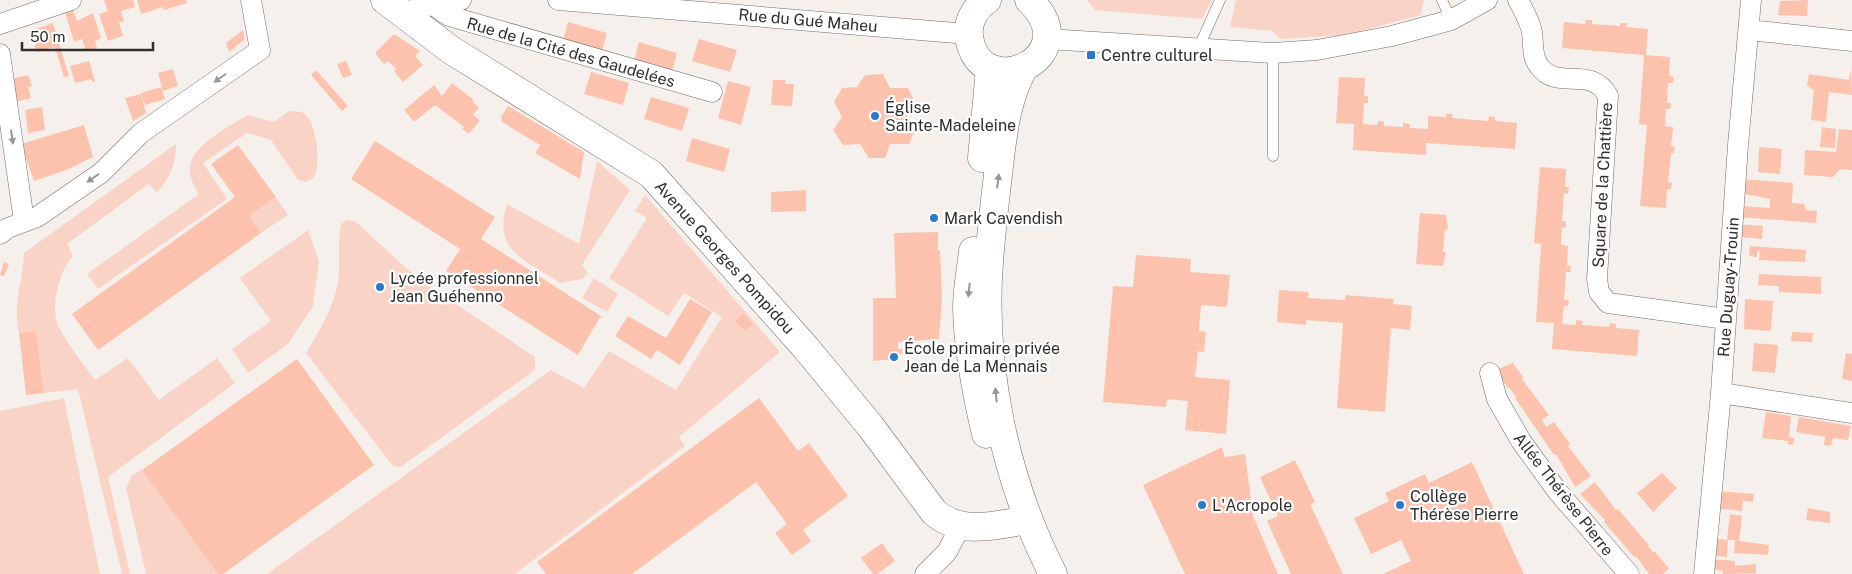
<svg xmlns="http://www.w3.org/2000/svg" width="1852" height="574" font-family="'Public Sans',sans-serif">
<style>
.green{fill:#f9d4c6}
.building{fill:#fcc2ad}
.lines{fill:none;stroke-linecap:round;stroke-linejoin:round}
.lane-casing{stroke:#726c6a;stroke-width:11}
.street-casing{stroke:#726c6a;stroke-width:21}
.secondary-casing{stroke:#726c6a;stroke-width:29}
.lane{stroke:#fff;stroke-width:10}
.street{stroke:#fff;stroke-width:20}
.secondary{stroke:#fff;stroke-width:28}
.oneway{fill:#989696}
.poi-dot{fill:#2a7bca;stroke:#fff;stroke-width:2}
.labels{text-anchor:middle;stroke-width:4.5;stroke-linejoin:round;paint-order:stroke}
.street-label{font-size:16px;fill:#312e2d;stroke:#fff}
.poi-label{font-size:16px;fill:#312e2d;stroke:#fff;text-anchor:start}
</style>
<rect width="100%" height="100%" fill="#f6f0ed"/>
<path class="green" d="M1087,0H1212L1202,19L1095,10Z
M1236,0H1424L1421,15L1346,35L1280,39L1272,31L1230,27Z
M289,111C293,111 298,111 301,112C317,117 322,166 313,178C311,180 308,180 306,182L298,180L271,140L247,133L203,163L227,199L98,289L87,274L199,194C195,188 191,181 190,173C186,147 228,128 247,115L274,122Z
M176,144C176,165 170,177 157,193L149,184L67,244L73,256C60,269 50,307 58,325C67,344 83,363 95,380L128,358L159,400L217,358L235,383L108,477L130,574H122L78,389L44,393L36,331L19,333C12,305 23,281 24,253Z
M597,161L630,190L582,265L588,273L582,279L560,283C526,260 492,252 507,204L579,244Z
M645,195L780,352L679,437L685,446L515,574H267L551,370L584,388L609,351L676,390L722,317L684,293L668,316L609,278L647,218L635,211Z
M276,197L288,215L261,233L249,216Z
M348,220L356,222L417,278L535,357V370L402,466L397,467L392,465L306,353C319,331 334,307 338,282C341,263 337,243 341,224Z
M308,230L319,261L313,306L288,344L248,373L232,349L271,321L240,278Z
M594,278L618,294L607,312L582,298Z
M64,398L100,574H0V411Z
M142,469L218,574H146L126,488L132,475Z"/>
<path class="building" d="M104,0H133L135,7L121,11L124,21L119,22L123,36L108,41L99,14L108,11Z
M137,0H186L187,3L164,10L163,7L141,14Z
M1808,0L1807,16L1778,15L1780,1Z
M73,10L77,21L93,13L101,38L95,41L97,48L86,51L82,39L74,42L65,12Z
M1586,20H1592V24L1620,26V23H1627V27L1648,29L1646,55L1670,57L1669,76L1674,77L1673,83H1668L1667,103H1671V106L1670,109H1666L1665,126L1673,127L1671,146L1675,147L1674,153H1671L1668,182L1672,183L1671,189H1667L1666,208L1640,206L1647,125L1639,124L1644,55L1562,48L1564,22L1585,24Z
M568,22L607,33L601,55L562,44Z
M53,23L69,76L64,77L55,47L37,52L30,31Z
M243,30L245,39L229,52L226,43Z
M394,34L420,51L415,56L423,65L403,82L394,71L396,69L388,61L384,64L375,53Z
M699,39L737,50L730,72L692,61Z
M639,42L677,53L671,75L633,65Z
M89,61L95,81L93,82L91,79L75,83L70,66Z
M346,61L352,75L343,78L337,64Z
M173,69L178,86L163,91L158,73Z
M1851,69L1852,95L1829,92L1826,122L1811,120L1814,90L1807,86L1809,74L1849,80Z
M316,70L348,106L342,111L311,75Z
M591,72L629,83L623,105L584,94Z
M883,74L890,88H908L914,100L907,115L915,130L909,144H890L885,158H869L860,144L843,145L833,130L842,117L834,102L842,88L857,87L865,75Z
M28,75L32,86L28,87L31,98L15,102L12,79Z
M1339,77L1365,78L1364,96H1368V103H1364L1363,124L1377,125L1378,121H1381L1384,122V126L1403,127V123L1410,124V128L1428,129V116L1446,117V114H1453L1452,118L1488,121L1489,116L1495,117V121L1517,123L1515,149L1426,143V155L1353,150L1354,124L1336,123Z
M773,80H786L785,84H794L792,106L771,105Z
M728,81L751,87L741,125L718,118Z
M452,83L474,100L473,102L479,107L473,115L480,120L469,134L462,129L464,127L435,105L414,122L404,110L434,85L442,96Z
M161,87L165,99L145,105L141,93Z
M141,94L146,113L133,121L125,98Z
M651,97L689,108L682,131L644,119Z
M508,106L584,152L580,179L535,153L540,145L502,122L501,117Z
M42,107L45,130L28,133L25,110Z
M84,125L93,157L66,170L34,181L21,144Z
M1822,127L1836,129L1835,148L1820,147Z
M1839,129L1852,130V170L1840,169L1833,177L1804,175L1805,150L1836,152Z
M692,138L730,149L724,172L686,161Z
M375,141L495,217L481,239L604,318L600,317L578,355L446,271L460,249L351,179Z
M238,145L276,197L249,216L261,233L98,350L72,314L235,197L211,164Z
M1759,147L1782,149L1780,174L1758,172Z
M1540,167L1566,169L1565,187H1569L1568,194L1564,193L1562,221H1566V228L1562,227L1561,245L1568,246L1567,266H1571L1570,272H1566L1564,300H1569L1568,306H1564L1562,324L1576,325V320L1583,321L1582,325L1609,327L1610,323L1616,324V328L1639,330L1637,356L1552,349L1554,323L1536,322L1541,244L1534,243Z
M1741,179L1793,183L1792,203L1804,204L1806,210L1817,211L1816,223L1738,217L1743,206L1770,208V199L1740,193Z
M806,190V211L771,212V192Z
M1420,213L1446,215L1448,229H1445L1443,252H1446L1443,266L1416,264Z
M1737,224L1763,226L1762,239L1740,237Z
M938,232V250H940L942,297L939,339L898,342V349H903L902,354H898L897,359L873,361V298H896L894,233Z
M1750,246L1806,250L1805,262L1759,260L1760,251H1757V257L1749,256Z
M1136,255L1191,259L1190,272L1230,275L1227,307L1201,305L1199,331L1206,332L1204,352L1198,351L1195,377L1230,380L1226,434L1185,430L1188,401L1167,399L1166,407L1103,402L1113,286L1133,287Z
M4,262L9,264L4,276L0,275Z
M1759,274L1821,277V294L1779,292V286L1758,285Z
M1279,290L1309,292L1308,298L1345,300L1346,295L1394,299L1393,304L1412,306L1410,330L1391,328L1385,412L1337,408L1343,323L1306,320V325L1277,322Z
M690,299L712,312L680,365L657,350L651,359L615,336L628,316L666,338Z
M1745,299L1773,301L1771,331L1744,329Z
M743,313L753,324L745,331L735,321Z
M36,331L44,393L26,395L19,333Z
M1792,332L1813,333L1812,342L1791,341Z
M1754,343L1778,345L1775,373L1752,371Z
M1846,353L1852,354V381L1842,379Z
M297,359L374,465L223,574H218L142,470Z
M1513,363L1523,377L1522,379L1549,415L1542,420L1546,427L1554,422L1570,444L1568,446L1591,476L1575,487L1556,454L1554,455L1515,398L1516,397L1509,387L1508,388L1495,370Z
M759,398L798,451L809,443L848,496L803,530L811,541L792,555L775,533L787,524L756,482L632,574H546L537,562Z
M1766,412L1791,416L1789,437L1794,438L1793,445L1788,444V441L1762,438Z
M1799,417L1851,426L1848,440L1833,438L1831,446L1824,445L1825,437L1796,432Z
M1222,447L1225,457L1245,454L1253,516L1278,574H1185L1143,485Z
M1295,460L1315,502L1310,504L1343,574H1291L1267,521L1278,516L1260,477Z
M1472,462L1524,574H1383L1411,561L1401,540L1371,554L1354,518L1389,501L1385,493L1425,474L1429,483Z
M1662,473L1677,488L1653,512L1637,493Z
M1595,482L1616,510L1618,509L1649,545L1648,546L1653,552L1654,551L1669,568L1663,574H1649L1636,556L1635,558L1604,522L1605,520L1580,494Z
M1715,491L1754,494L1753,502L1743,501L1742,511L1714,508Z
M1808,508L1830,512V523L1806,520Z
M1730,514L1742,516L1739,541L1769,545L1768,555L1734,553L1735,540H1727Z
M1712,538L1728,540L1727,557L1710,555Z
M882,543L895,561L877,574H873L861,558Z
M1710,559L1735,561V566L1756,564V573L1723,574V571L1709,569Z"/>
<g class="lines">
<defs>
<path id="lane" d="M1442,0L1451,20
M1198,49L1220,0
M1273,156V53"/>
<path id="street" d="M558,0L968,34
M1518,0C1523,9 1528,19 1531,28C1535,40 1530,55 1539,66C1558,92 1591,64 1608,96L1597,279L1599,292L1608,303L1726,319
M433,5L449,16L712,92
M403,15L417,8L461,0
M0,24L71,0
M1749,30L1852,41
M1047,39L1273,53L1317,50L1392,36L1451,20L1487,0
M0,54L24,221
M0,234L8,228L37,217L101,173L141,133L260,50L251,0
M1490,373L1497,399L1521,441L1558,492L1629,574
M1721,393L1852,413
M925,574L947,552L960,527
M1704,574L1721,393L1738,145L1751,0"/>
<path id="secondary" d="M385,0L451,50L651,174L806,348L871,427L934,512C961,536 995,525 1028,520
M987,0C975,8 967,22 969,36C978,107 1090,58 1029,0
M1023,69C1004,104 1002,144 997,183C994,209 991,236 989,262C981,367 1005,480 1053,574
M982,158L990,68
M973,251C971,270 967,289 967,308C968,351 976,392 986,434"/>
</defs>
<use href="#lane" class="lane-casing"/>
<use href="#street" class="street-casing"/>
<use href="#secondary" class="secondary-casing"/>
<use href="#lane" class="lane"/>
<use href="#street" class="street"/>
<use href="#secondary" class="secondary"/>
</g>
<defs><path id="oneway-solid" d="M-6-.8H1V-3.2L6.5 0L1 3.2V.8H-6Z" transform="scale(1.25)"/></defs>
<g class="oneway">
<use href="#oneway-solid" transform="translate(220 78) rotate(145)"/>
<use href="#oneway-solid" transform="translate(12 137) rotate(82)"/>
<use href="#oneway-solid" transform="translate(93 178) rotate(145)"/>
<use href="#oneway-solid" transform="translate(998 181) rotate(-83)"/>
<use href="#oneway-solid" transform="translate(969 290) rotate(96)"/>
<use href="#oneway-solid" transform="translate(996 395) rotate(-96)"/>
</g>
<g class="poi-dot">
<rect x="1086" y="50" width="10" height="10" rx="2.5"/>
<circle cx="875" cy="116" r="5"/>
<circle cx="934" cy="218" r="5"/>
<circle cx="380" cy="287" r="5"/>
<circle cx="894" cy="357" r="5"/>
<circle cx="1202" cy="505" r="5"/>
<circle cx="1400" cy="505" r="5"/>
</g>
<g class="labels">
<g class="street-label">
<text transform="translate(808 20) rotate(5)" y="6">Rue du Gué Maheu</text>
<text transform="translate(571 52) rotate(16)" y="6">Rue de la Cité des Gaudelées</text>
<text transform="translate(1602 185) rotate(-87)" y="6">Square de la Chattière</text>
<text transform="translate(725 257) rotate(48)" y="6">Avenue Georges Pompidou</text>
<text transform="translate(1728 287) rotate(-86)" y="6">Rue Duguay-Trouin</text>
<text transform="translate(1564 494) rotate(52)" y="6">Allée Thérèse Pierre</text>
</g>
<g class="poi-label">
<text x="1101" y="61">Centre culturel</text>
<text x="885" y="113">Église<tspan x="885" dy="18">Sainte-Madeleine</tspan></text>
<text x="944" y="224">Mark Cavendish</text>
<text x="390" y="284">Lycée professionnel<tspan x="390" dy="18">Jean Guéhenno</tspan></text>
<text x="904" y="354">École primaire privée<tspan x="904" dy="18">Jean de La Mennais</tspan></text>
<text x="1410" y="502">Collège<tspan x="1410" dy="18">Thérèse Pierre</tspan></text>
<text x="1212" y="511">L'Acropole</text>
</g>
</g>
<path d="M22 42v8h131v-8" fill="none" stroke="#312e2d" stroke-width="2.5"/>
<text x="30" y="42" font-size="15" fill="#312e2d" stroke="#ffffff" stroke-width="4" paint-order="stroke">50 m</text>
</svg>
